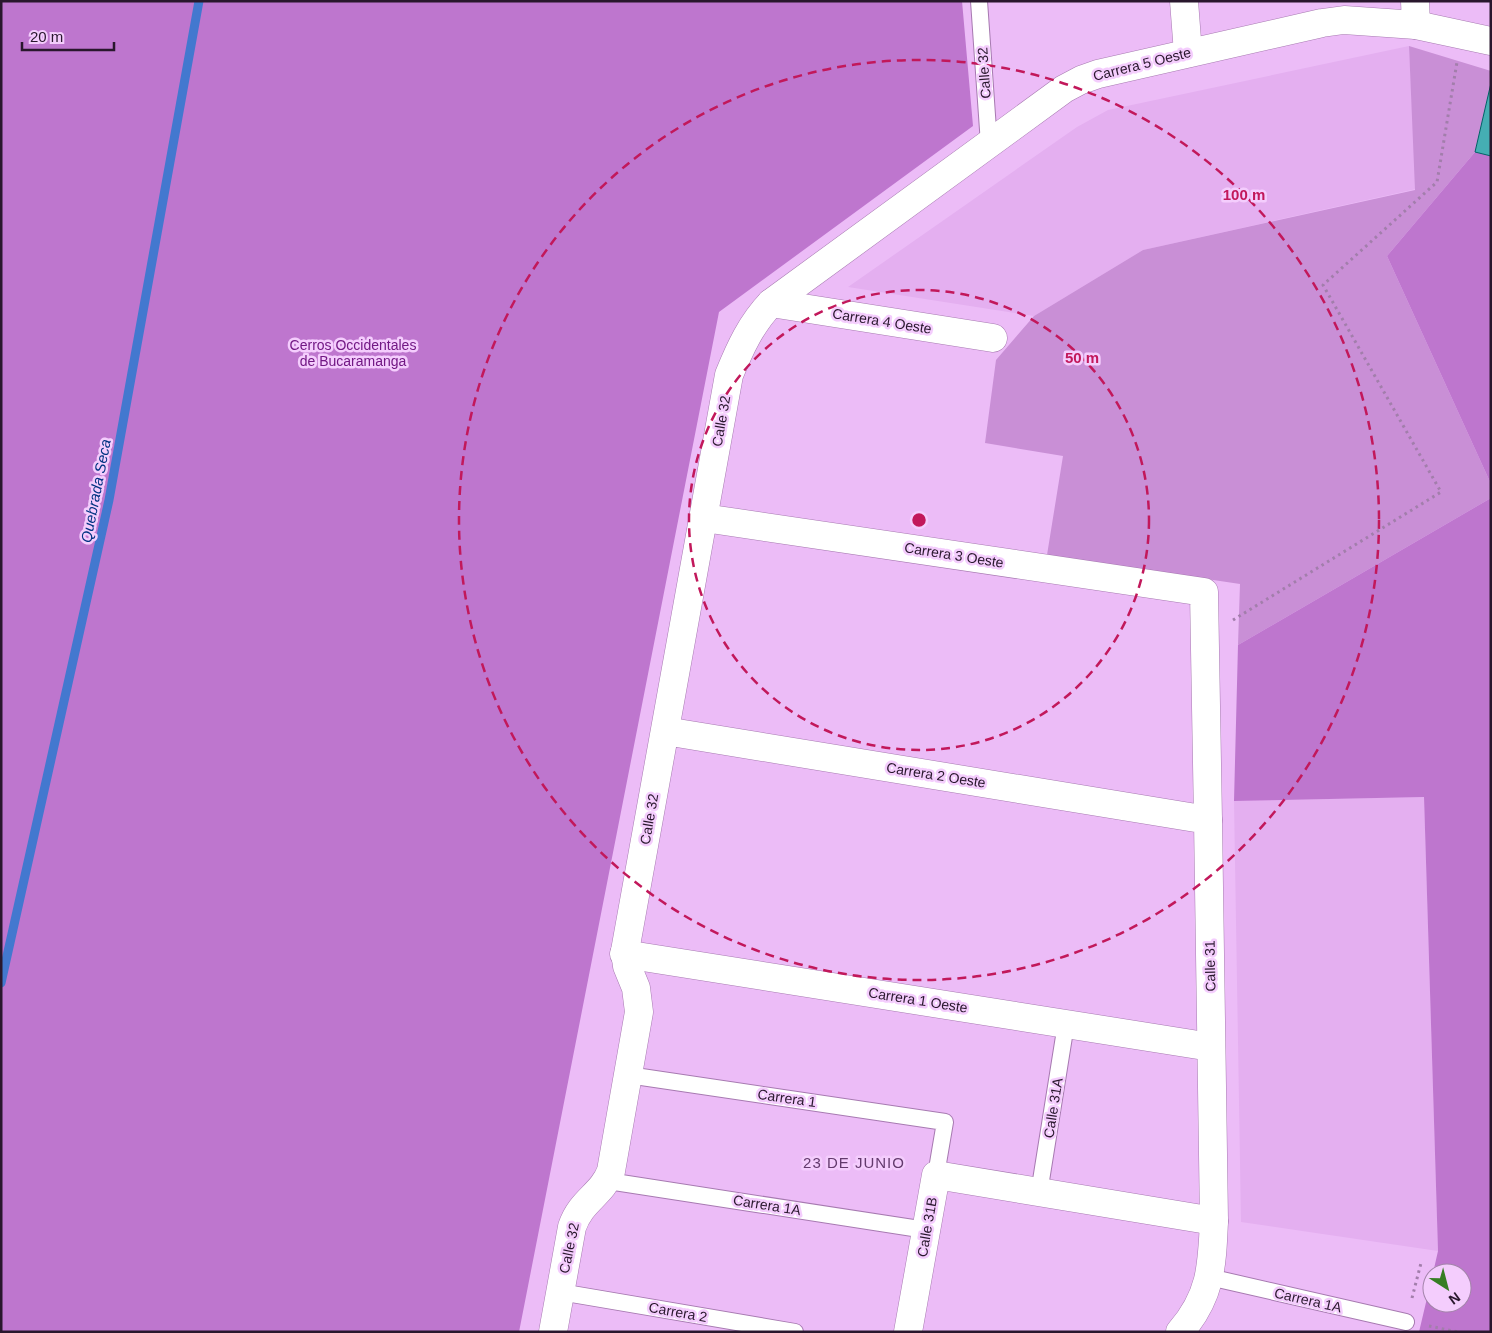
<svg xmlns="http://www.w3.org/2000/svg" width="1492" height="1333" font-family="Helvetica,sans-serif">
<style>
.built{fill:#e4aff0}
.green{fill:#c98fd6}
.forest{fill:#be76ce}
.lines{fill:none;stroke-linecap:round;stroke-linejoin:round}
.stream{stroke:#4378cf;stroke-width:9}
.building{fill:#45aeb3;stroke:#006165}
.service-casing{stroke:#a77ab1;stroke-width:18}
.minor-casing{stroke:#a77ab1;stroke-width:29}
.tertiary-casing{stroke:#a77ab1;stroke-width:29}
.path{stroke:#a27eab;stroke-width:3;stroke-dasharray:2.5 4;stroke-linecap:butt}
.service{stroke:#fff;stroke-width:16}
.minor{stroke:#fff;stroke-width:28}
.tertiary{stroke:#fff;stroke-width:28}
.ring{fill:none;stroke:#c2185b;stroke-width:2.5;stroke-dasharray:9 6}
.labels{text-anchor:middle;stroke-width:5;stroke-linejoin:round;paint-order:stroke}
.street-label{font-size:14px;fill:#29172d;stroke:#f4cdfd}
.park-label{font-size:14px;fill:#721884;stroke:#f4cdfd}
.water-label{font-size:15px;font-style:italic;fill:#003382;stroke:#f4cdfd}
.neighbourhood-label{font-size:15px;letter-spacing:1px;fill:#633a6d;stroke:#f4cdfd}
.centre{fill:#c2185b;stroke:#f4cdfd;stroke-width:2.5}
.ring-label{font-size:15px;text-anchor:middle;font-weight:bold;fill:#c2185b;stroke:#f4cdfd;stroke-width:5;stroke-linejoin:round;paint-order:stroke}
</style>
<rect width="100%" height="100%" fill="#ecbcf7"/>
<path class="built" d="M1409,46L1416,189L1143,250L1034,316L848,287L1077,127L1108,110Z
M1424,797L1438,1251L1241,1222L1234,801Z"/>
<path class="green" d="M1409,46L1491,71V83L1475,152L1387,256L1491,484V498L1238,645L1240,584L1047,555L1063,456L985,443L996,360L1034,316L1143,250L1415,190Z"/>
<path class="forest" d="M1,1H962L973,126L719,312L519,1332H1Z
M1475,152L1491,156V484L1387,256Z
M1491,498V1332H1419L1432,1277V1303H1462V1273H1433L1438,1251L1424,797L1234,801L1238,645Z"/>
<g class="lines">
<path class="stream" d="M1,983L109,500L199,1"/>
</g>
<path class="building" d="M1491,83V156L1475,152Z"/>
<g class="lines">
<defs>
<path id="service" d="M979,1L989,144
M628,1075L945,1122L936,1175
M608,1181L926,1230
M1039,1193L1066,1024
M1209,1277L1406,1322
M560,1292L795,1332"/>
<path id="minor" d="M1184,1L1188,53
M1416,25L1491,41
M771,303L993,338
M704,518L1204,592L1208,820
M624,954L1211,1047
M908,1332L936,1175L1214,1221"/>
<path id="tertiary" d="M665,731L1208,820L1214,1221C1212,1267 1211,1296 1180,1332
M553,1332L572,1227C581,1200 602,1195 611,1171L639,1012L636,988L627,966L625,951L729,375C740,348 751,324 771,303L1064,89L1081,80L1098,74L1322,23L1344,20L1416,25L1415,1"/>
</defs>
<use href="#service" class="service-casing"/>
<use href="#minor" class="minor-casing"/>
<use href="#tertiary" class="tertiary-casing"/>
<path class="path" d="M1233,620L1441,492L1323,285L1437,182L1457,62
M1412,1298L1421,1263
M1429,1326L1458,1332"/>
<use href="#service" class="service"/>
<use href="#minor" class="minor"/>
<use href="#tertiary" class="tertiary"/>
</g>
<g class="ring">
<circle cx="919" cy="520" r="230"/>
<circle cx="919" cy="520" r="460"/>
</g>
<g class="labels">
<g class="street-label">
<text transform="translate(1142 64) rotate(-14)" y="5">Carrera 5 Oeste</text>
<text transform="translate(984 73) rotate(-94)" y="5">Calle 32</text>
<text transform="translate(882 321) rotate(9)" y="5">Carrera 4 Oeste</text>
<text transform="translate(721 421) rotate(-80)" y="5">Calle 32</text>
<text transform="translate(954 555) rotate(9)" y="5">Carrera 3 Oeste</text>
<text transform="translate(936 775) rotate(9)" y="5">Carrera 2 Oeste</text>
<text transform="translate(649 819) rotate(-80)" y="5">Calle 32</text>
<text transform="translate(1210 966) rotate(-91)" y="5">Calle 31</text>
<text transform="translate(918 1000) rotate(9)" y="5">Carrera 1 Oeste</text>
<text transform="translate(787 1098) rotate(8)" y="5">Carrera 1</text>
<text transform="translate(1053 1108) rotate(-81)" y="5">Calle 31A</text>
<text transform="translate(767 1205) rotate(9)" y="5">Carrera 1A</text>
<text transform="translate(927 1227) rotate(-80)" y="5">Calle 31B</text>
<text transform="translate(569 1248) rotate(-78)" y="5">Calle 32</text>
<text transform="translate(1308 1300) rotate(13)" y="5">Carrera 1A</text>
<text transform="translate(678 1312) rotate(10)" y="5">Carrera 2</text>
</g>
<g class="park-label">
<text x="353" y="350">Cerros Occidentales<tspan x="353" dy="16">de Bucaramanga</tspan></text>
</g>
<g class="water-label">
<text transform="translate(96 491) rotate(-79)" y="5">Quebrada Seca</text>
</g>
<g class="neighbourhood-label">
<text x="854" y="1168">23 DE JUNIO</text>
</g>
</g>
<circle cx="919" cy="520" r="8" class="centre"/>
<g class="ring-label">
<text x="1244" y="200">100 m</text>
<text x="1082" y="363">50 m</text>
</g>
<rect width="1492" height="1333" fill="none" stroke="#29172d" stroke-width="5"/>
<g transform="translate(1447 1288) rotate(144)"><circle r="24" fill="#f4cdfd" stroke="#a384aa"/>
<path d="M0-4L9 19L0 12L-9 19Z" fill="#377e24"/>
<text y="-8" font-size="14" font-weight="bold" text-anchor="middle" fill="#29172d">N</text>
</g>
<path d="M22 42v8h92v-8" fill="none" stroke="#29172d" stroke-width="2.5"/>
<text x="30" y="42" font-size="15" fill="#29172d" stroke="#f4cdfd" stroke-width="4" paint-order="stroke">20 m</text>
</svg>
